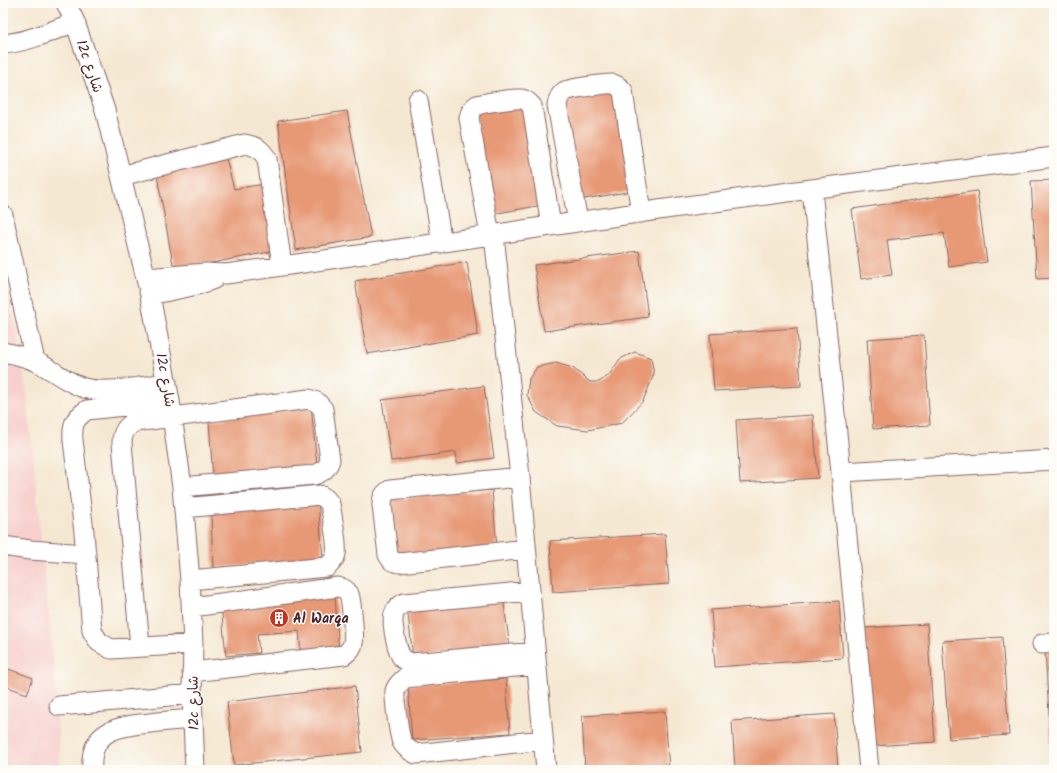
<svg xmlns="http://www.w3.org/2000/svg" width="1057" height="773" font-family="Kalam,'Playpen Sans Arabic',sans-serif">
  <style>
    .built { fill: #f7d0cd }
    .building { fill: #e79875 }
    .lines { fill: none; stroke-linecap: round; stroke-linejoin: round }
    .minor-casing { stroke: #866565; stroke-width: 21 }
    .minor { stroke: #fff; stroke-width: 19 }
    .labels { text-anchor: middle; stroke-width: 3; stroke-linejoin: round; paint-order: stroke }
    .street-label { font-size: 14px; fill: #4a1f2b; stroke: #fdfcf7 }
    .poi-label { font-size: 14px; font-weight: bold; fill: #4a1f2b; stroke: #fdfcf7; text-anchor: start }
  </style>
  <rect width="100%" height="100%" fill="#fdfcf7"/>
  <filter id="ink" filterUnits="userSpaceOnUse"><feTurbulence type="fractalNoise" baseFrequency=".025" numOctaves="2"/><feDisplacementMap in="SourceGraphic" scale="8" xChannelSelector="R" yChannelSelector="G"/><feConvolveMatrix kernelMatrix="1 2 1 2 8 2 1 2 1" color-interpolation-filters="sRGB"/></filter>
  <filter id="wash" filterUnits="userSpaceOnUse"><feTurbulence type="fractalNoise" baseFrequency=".012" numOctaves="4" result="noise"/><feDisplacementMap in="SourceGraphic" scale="16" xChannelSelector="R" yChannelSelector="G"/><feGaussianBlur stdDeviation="0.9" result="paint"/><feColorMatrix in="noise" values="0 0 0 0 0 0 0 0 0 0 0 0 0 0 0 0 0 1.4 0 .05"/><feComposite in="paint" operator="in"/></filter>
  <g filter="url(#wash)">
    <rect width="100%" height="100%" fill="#f5e8d2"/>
    <path class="built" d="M3 262 21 355 27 394 54 671 61 770H3Z"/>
    <g id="blocks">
      <path class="building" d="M616 88 633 191 578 200 561 98Z
        M523 103 543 205 492 214 475 112Z
        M347 111 371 237 296 250 278 121Z
        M226 159 234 189 264 184 275 251 174 270 157 175Z
        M1054 180V278L1037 279 1031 181Z
        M977 191 987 262 949 267 944 233 887 240 892 275 861 279 852 209Z
        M639 251 648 317 544 331 534 265Z
        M467 262 478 335 367 354 355 281Z
        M797 328 801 386 714 391 710 334Z
        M924 335 930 425 873 429 867 339Z
        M635 352 651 358 654 374 643 401 622 423 588 430 557 426 536 412 527 395 529 379 537 367 556 363 573 368 590 382H599L609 375 620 359Z
        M484 386 494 458 457 463 456 452 391 461 382 400Z
        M311 406 317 466 213 480 209 421Z
        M813 415 818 478 740 483 736 420Z
        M492 490 497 547 396 558 391 499Z
        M318 501 323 558 213 568 211 513Z
        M665 534 669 584 553 592 550 541Z
        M335 596 339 653 301 656 299 631 257 634 259 653 226 656 221 605Z
        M503 597 510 648 413 658 407 606Z
        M839 601 843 658 715 667 711 610Z
        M927 624 935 742 873 746 865 628Z
        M1002 637 1009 735 949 739 942 641Z
        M1054 650V745H1051L1045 651Z
        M3 667 33 678 27 694 3 685Z
        M506 679 510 733 412 740 408 685Z
        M355 686 362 752 234 765 227 702Z
        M665 711 669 770H585L582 716Z
        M834 714 838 768 802 770H735L732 721Z"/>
    </g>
  </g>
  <g filter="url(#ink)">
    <use href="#blocks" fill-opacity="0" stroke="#866565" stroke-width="1"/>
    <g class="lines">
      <g class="minor-casing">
        <path id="minor" d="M66 3 75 22 105 110 150 295 170 401 182 487 190 580 193 644 192 694 195 770
          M3 44C28 42 52 31 75 22
          M418 100 442 243
          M121 176 245 144C256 146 261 149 267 159L282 266
          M812 190 841 472 869 770
          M3 215 35 361
          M578 222 557 105C558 99 560 94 565 91 569 89 608 83 612 84 617 84 620 88 623 91L641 213
          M490 235 469 118C470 113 472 108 477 105 483 103 516 98 522 99 527 100 529 103 532 106L551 226
          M494 235 520 477 546 770
          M146 278 206 273 226 274C364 255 500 233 638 213 776 193 915 175 1054 157
          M150 295 197 285 214 279
          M3 352C20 355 35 359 49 369 61 376 71 384 84 388 107 394 143 386 167 383
          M170 401 87 410C74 419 72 424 73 440L84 532 92 631 99 642 111 649 193 644
          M841 472 1054 460
          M520 477 390 490C384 494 382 497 382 505L388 555 392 561 399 563 526 549
          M184 508 320 495 326 499 330 504C332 515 338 545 336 554 335 560 331 563 327 567L190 580
          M3 546 30 550 86 554
          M530 591 404 603C399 606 396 608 394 614 391 622 397 653 403 659 405 660 409 662 412 663L535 652
          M192 607 338 587C343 588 346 589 349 594 351 598 355 637 353 643 352 649 348 652 344 655L192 672
          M1042 644 1054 643
          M140 647 122 443C122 433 126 426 135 422L309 399 317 402 323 409 330 460C327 469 323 472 314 475L182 487
          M536 665 405 678C401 682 396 685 395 691 394 697 399 736 402 742 405 748 410 751 416 754L543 740
          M59 706 192 694
          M92 770C89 730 118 726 150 723 164 721 178 720 193 719"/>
      </g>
      <use href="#minor" class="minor"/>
    </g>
  </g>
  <defs>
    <g id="building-disc" transform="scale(1)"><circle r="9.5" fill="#c8321e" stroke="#fdfcf7"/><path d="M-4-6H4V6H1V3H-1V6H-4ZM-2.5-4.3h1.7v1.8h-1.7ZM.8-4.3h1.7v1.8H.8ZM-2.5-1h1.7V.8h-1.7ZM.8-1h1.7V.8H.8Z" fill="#fff"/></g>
  </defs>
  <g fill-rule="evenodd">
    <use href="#building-disc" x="279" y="618"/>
  </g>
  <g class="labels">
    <g class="street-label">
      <text transform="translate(90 66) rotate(71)" y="5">12c شارع</text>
      <text transform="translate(166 380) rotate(80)" y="5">12c شارع</text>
      <text transform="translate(193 703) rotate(-91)" y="5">12c شارع</text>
    </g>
    <g class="poi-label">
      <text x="293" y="623">Al Warqa</text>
    </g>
  </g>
  <rect width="1057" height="773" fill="none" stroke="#fdfcf7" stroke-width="16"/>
</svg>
